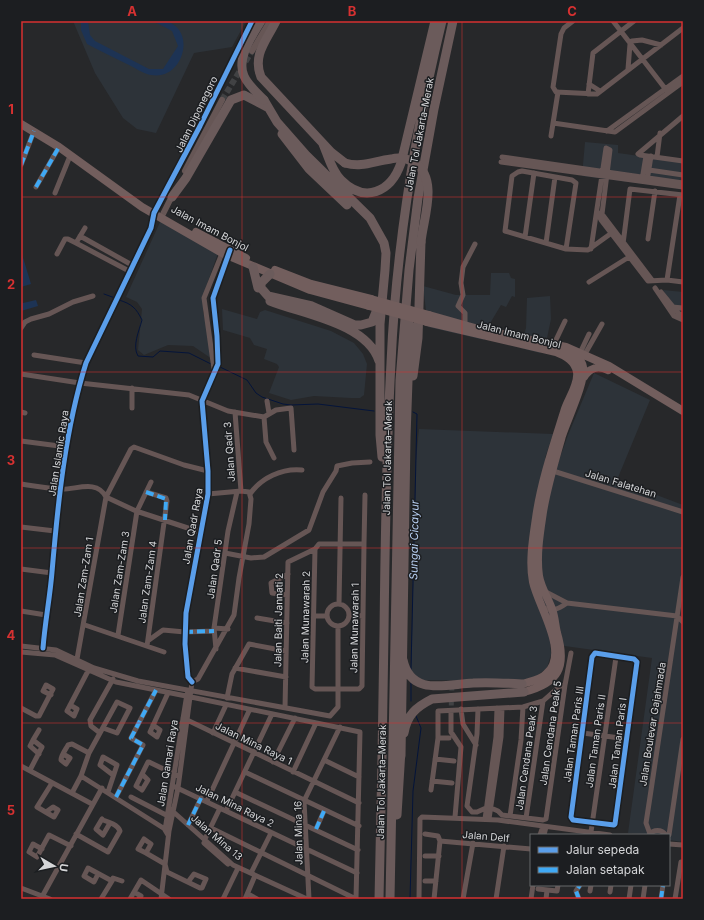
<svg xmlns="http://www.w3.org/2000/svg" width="704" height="920" font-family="Inter,sans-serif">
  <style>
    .built { fill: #2d3339 }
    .green { fill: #1d3354 }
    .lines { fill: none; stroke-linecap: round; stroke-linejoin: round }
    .stream { stroke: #04143a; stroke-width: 1 }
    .minor-tunnel { stroke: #414244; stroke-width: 5; stroke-dasharray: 5 2.5; stroke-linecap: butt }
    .tertiary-tunnel { stroke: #414244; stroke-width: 6; stroke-dasharray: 6 3; stroke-linecap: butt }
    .minor { stroke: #665655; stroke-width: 5 }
    .tertiary { stroke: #665655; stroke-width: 6 }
    .primary { stroke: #725e5d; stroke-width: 8 }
    .motorway { stroke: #6b5b5b; stroke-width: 9 }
    .primary-bridge { stroke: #725e5d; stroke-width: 8 }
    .motorway-bridge { stroke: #6b5b5b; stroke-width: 9 }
    .quiet { stroke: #3fa9f5; stroke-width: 4; stroke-dasharray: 8 4; stroke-linecap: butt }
    .cycleway-casing { stroke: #1c1e21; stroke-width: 8 }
    .cycleway { stroke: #5a9eea; stroke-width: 5 }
    .grid { fill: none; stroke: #d63131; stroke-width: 1; stroke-opacity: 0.55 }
    .labels { text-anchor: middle; stroke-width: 3; stroke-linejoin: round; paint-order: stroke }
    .street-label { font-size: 10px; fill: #d5d6d8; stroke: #1c1e21 }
    .water-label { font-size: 11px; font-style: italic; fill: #b6cef1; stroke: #1c1e21 }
    .neatline { fill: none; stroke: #d63131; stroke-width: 1.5 }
    .grid-label { font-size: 13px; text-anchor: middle; font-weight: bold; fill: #d63131 }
  </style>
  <rect width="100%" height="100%" fill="#27282a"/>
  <path class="built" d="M73 21H246L232 47 194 53 156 133 137 129 123 118 95 73Z
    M585 142 618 145V153L683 162V189L582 176Z
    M161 220 218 253 204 293 203 312 210 336 215 361 193 346 168 345 144 355 138 350 142 309 137 302 126 297Z
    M491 273H509L511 278 515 279V297L512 296 506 307 501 305 489 325 484 340 428 327 423 286 456 295H490Z
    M663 290 683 292V321H680Z
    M550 296 551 319 547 338 540 353 520 348 526 328 527 298Z
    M222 309 257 319 260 312 265 310 331 331 354 343 363 354 367 364 364 395 360 398H351L314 396 291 400 269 393 279 367 277 364 264 359 267 349 254 345 250 338 223 330Z
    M594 373 650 400 617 480 683 505V842L669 840V835L628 833 652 658 550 644 551 654 547 668 530 681 411 680 416 460 419 429 553 434 545 458 558 463 568 435Z"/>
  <path class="green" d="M81 21H88L90 35 95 41 149 69H163L178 46 172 31 153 21C157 21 162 20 165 21 198 29 183 81 151 75 144 74 137 69 131 66 116 59 101 51 87 44L81 30Z
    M21 251 31 284 21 287Z
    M21 298 23 303 36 300 38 306 21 311Z"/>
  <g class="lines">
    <path class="stream" d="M104 294 115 298
      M119 300C132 304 136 308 142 320 139 331 132 346 138 356L153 357 160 351 189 353 211 364
      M220 367 247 380 256 393 262 397 283 404 291 405 318 404 374 411
      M411 669 417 414 413 412
      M411 683V701
      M410 899 413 791 421 728 416 716"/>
    <path class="minor-tunnel" d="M451 713 452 684"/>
    <path class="tertiary-tunnel" d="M222 100 252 51"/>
    <path class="minor" d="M573 21 564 28 561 34 553 87 556 92 597 94 683 28
      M613 21 667 91
      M628 69 630 44 632 41 642 40 661 45
      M589 84 600 91
      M588 94 593 53 634 21
      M683 116 638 154 640 155 683 161
      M553 123 615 132 683 82
      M607 131 683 76
      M551 136 558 92
      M502 157 683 183
      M657 157 660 133
      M501 162 683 187
      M21 165 34 131
      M649 170 683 175
      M522 171 572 180 576 183 566 249 505 231 512 176 518 172Z
      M642 180 646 156
      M647 181 651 156
      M36 187 59 147
      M55 193 70 156
      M597 211 601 220 648 281 667 280 683 282
      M85 228 76 243 129 271
      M80 236 132 265
      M525 237 534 173
      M648 239 655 191
      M546 243 555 177
      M623 244 630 189 683 195
      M566 249 588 250 613 232
      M591 249 606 148 610 150 602 214 652 280
      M57 254 65 239H68L76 243
      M667 280 680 195
      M589 282 629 257
      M655 288 674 316 683 320
      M661 292 679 314 683 315
      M672 307 683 308
      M465 325V313L458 306 463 295 461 283 463 267 475 244
      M21 328 25 322 31 319 49 314 73 302 93 296
      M554 344 565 321
      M580 353 589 334
      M585 354 602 324
      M34 355 86 363
      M214 369 204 298 223 251
      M21 374 80 383 189 395 228 411 264 417 266 442 274 458
      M267 401 269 413
      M132 408V388
      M21 412 25 413
      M235 412 241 491
      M264 417 276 410 291 408 294 450
      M21 441 67 447
      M553 471 683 512
      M21 484C34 486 46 488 59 489 74 491 96 478 106 497L131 449 134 447 184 465 208 471
      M146 492 166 498 167 501 147 646
      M250 494C261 478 282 468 302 470
      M21 527 55 531
      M319 544H364L362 686 359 689H315L312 687 315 549Z
      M364 544 365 495
      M225 553 251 558 264 557 309 530 323 492 336 471 337 466 352 463 370 462
      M21 569 52 573
      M544 591 567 603 677 616
      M287 595 272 593 271 583 288 574
      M327 615a11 11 0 1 1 22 0a11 11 0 1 1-22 0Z
      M339 604 341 498
      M542 608C554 611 557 610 567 603
      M21 611 46 615
      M349 615 363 616
      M314 616H327
      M677 616 683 622
      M257 618 287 623
      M85 625 164 652
      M214 628 228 629
      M118 635 137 511 151 482
      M149 640 163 630 185 632 214 631
      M21 646 56 650 94 668 138 681 330 716 338 707V627
      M43 648C45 622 50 597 52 572 58 502 65 430 86 363L151 228 154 213
      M216 649 214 628 228 531 237 492
      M21 652 55 655 116 682 186 696
      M595 653 634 659 637 662 615 824 614 825 573 820 571 817 592 657Z
      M77 659 106 497 136 511 200 532
      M235 668 286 677
      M192 682 188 677 185 644 186 613 208 494V471L202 401 218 364 217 336 213 298 228 254
      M192 682 198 679 234 615 239 578 249 524 251 499 249 492 241 491 208 494
      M191 697 360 732 356 899
      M227 698 232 674 249 644 286 651
      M70 705 77 709 74 716 67 711 88 671
      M21 708 36 716H39L53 689 46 685 43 691 51 695
      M285 708 288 562 315 549
      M461 709 463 724 476 745
      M478 709 477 734 467 806 472 812H477L486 808
      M451 713V732L461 747 455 817
      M183 718 359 803
      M153 725 160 730 157 737 150 732 168 693
      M100 733 91 726 90 720 113 679
      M213 733 226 705
      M583 733 627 739
      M438 738H449
      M33 740 39 730
      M63 754 70 758 66 764 61 760C61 755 66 749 68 745L72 744 89 753
      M435 759 454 761
      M324 760 359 777
      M273 762 295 718
      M21 766 92 804
      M30 770 42 747 33 740 30 746 39 754
      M245 772 359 826
      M293 772 316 723
      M142 774 148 780 142 790 136 786 148 762H149L178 776
      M81 776 168 831
      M432 781 452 783
      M173 786 357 873
      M431 790 438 738V711L523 707 543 701 560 686 565 685
      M108 792 117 765 103 757 100 765 113 775
      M235 792 358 850
      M72 793 81 776 89 753 117 702 130 708 117 733 103 728
      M116 797 143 745 131 738 156 690
      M131 797 168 816
      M207 801 249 711
      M169 808 233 865 307 899
      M491 808 498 811 502 815 543 820 546 819 565 685 571 653
      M226 811 272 714
      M46 812 53 807 58 810 54 817 37 807 52 783
      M510 816 521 740 523 707
      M526 818 543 701
      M485 819 496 737 497 708
      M489 819 501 737 502 708
      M188 825 201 798
      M211 828 356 899
      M316 829 324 811
      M591 832 616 657
      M76 834 108 852 120 831C118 825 109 822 103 820L102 819 96 829 103 835 110 823
      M425 834 438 836 440 841 434 899
      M650 834 646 823 650 797 683 577
      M168 835 165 830 187 694
      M540 835 543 826
      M544 835 546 827
      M649 835C654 829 661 829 666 835
      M669 835 683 739
      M205 839 220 808
      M440 841 531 849
      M204 843 228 864
      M669 844 683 845
      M42 849 33 844 29 852 37 857 49 835 71 846
      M146 853 138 849 144 839 151 844 146 853 165 864 167 872 200 888H202L206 879 194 874 188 882
      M425 856H439
      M251 873 271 833
      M98 874 94 882 84 876 88 868 112 881 101 899
      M112 881 113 878 122 881
      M425 881H436
      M21 888 50 899
      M538 889 557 891 558 885
      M590 891 591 885
      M134 892 141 896 139 899
      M610 892 611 885
      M248 894 257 899
      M43 895 102 788
      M130 899 141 880 169 899
      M161 899 169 831 178 788 192 682
      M223 899 237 870
      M245 899 254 878
      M309 899 304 801 340 727
      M419 899 420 819 422 817 498 820 610 835
      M463 899 473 843
      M496 899 504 846
      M531 899 533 885
      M546 899 547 890
      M579 899 576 891 580 885
      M629 899 631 885
      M643 899 645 885
      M661 899 663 885
      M675 899 681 862"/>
    <path class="tertiary" d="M252 51 270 21
      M185 171 222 100
      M154 213 200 126 252 21
      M163 214 173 194"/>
    <path class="primary" d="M21 124 59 147 142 207 222 253 310 290 369 306
      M196 232 246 258
      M275 270 311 284 371 299
      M429 315 482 330 566 347 609 366 683 411
      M427 322 556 352C566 356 575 361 577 372 579 385 567 400 564 412 553 447 541 482 536 518 533 538 529 562 533 582 538 606 570 653 547 673 541 680 531 681 522 684
      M503 334 518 340
      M584 377C590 368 597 365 608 370
      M524 692C559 683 567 667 557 633 555 625 555 617 552 609 548 598 541 588 539 576 536 555 540 532 543 512 547 487 555 460 562 436 567 420 586 381 583 367 581 357 573 353 564 351"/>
    <path class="motorway" d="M276 21C267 40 252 55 261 77L331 152 345 163
      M264 100 277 122 306 155 370 218 384 243 386 253 385 270 380 324V435L382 457
      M282 134 309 169 347 205
      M323 144C328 156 332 171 341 180 365 204 391 192 401 163L435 21
      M172 197 186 178 231 100 244 95 267 107
      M253 267 258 288
      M270 274 261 283V288L268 296 312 306 355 325H361L372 322 378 307
      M270 301C302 314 367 323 379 361
      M413 376 418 338 421 242
      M403 660C411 697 447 684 473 683 489 682 506 683 522 684
      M404 733C407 715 416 707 432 699L524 692
      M401 756 406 437 410 325
      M397 815 401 750
      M379 899C381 810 383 722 384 633 385 543 386 453 391 363 396 248 415 132 442 21
      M390 899 400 380 409 270 418 198 434 109 453 21"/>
    <path class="primary-bridge" d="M371 299 429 315
      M369 306 427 322"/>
    <path class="motorway-bridge" d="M261 21C252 36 236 58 244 76 248 85 257 93 264 100
      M345 163C362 168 374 161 391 159 399 157 407 158 415 163 439 180 423 219 421 242"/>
    <path class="quiet" d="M21 165 34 131
      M36 187 59 147
      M146 492 166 499 165 520
      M185 632 214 631
      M116 797 143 745 131 738 156 690
      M188 825 201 798
      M316 829 324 811
      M579 899 576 891 580 885
      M661 899 663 885"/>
    <g class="cycleway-casing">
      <path id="cycleway" d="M43 648C45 622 50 597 52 572 58 502 65 430 86 363L151 228 154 213 200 126 252 21
        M595 653 634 659 637 662 615 824 614 825 573 820 571 817 592 657Z
        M192 682 188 677 185 644 186 613 208 494V471L202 401 218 364 217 336 213 298 230 250"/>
    </g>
    <use href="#cycleway" class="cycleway"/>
  </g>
  <path class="grid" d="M242 21V899M462 21V899M21 197H683M21 372H683M21 548H683M21 723H683"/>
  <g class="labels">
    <g class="street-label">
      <text transform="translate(196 114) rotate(-64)" y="4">Jalan Diponegoro</text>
      <text transform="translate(419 134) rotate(-79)" y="4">Jalan Tol Jakarta–Merak</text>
      <text transform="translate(210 228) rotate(28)" y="4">Jalan Imam Bonjol</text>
      <text transform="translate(519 334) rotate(14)" y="4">Jalan Imam Bonjol</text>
      <text transform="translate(229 452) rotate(-94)" y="4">Jalan Qadr 3</text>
      <text transform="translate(58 453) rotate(-81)" y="4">Jalan Islamic Raya</text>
      <text transform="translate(387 458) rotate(-89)" y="4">Jalan Tol Jakarta–Merak</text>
      <text transform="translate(621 483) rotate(17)" y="4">Jalan Falatehan</text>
      <text transform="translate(192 526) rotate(-80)" y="4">Jalan Qadr Raya</text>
      <text transform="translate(214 569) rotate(-82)" y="4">Jalan Qadr 5</text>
      <text transform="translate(119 572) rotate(-81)" y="4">Jalan Zam-Zam 3</text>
      <text transform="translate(83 577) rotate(-81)" y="4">Jalan Zam-Zam 1</text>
      <text transform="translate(147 582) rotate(-82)" y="4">Jalan Zam-Zam 4</text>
      <text transform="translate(305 617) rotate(-89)" y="4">Jalan Munawarah 2</text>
      <text transform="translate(278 620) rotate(-89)" y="4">Jalan Baiti Jannati 2</text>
      <text transform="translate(354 628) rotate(-89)" y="4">Jalan Munawarah 1</text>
      <text transform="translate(652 724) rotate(-81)" y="4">Jalan Boulevar Gajahmada</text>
      <text transform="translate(550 733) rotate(-82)" y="4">Jalan Cendana Peak 5</text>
      <text transform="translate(573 734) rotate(-82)" y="4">Jalan Taman Paris III</text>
      <text transform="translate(595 741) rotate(-82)" y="4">Jalan Taman Paris II</text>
      <text transform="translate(254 743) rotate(26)" y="4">Jalan Mina Raya 1</text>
      <text transform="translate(617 743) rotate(-83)" y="4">Jalan Taman Paris I</text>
      <text transform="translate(526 758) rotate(-82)" y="4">Jalan Cendana Peak 3</text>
      <text transform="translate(167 763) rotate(-81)" y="4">Jalan Qamari Raya</text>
      <text transform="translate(381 782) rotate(-89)" y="4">Jalan Tol Jakarta–Merak</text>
      <text transform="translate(235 805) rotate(26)" y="4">Jalan Mina Raya 2</text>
      <text transform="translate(298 833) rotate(-91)" y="4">Jalan Mina 16</text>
      <text transform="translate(486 836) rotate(5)" y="4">Jalan Delf</text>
      <text transform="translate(217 837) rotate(41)" y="4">Jalan Mina 13</text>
    </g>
    <g class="water-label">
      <text transform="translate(414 540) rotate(-89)" y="4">Sungai Cicayur</text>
    </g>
  </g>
  <rect width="704" height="920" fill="none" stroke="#1c1e21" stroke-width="44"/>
  <rect x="530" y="834" width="140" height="52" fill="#1c1e21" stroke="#66686a"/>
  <rect x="538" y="847" width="20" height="6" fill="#5a9eea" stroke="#66686a"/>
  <text x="566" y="854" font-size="12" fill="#d5d6d8">Jalur sepeda</text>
  <rect x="538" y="867" width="20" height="6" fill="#3fa9f5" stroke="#66686a"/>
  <text x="566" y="874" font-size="12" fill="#d5d6d8">Jalan setapak</text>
  <g transform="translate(54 866) rotate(99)" stroke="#1c1e21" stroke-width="3" paint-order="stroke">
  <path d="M0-3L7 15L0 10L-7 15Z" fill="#d5d6d8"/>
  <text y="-6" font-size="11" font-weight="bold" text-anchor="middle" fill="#d5d6d8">U</text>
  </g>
  <rect x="22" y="22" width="660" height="876" class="neatline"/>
  <g class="grid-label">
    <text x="132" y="16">A</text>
    <text x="352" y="16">B</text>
    <text x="572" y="16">C</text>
    <text x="11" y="114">1</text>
    <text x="11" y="289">2</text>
    <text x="11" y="465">3</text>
    <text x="11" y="640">4</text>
    <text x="11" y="815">5</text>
  </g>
</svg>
